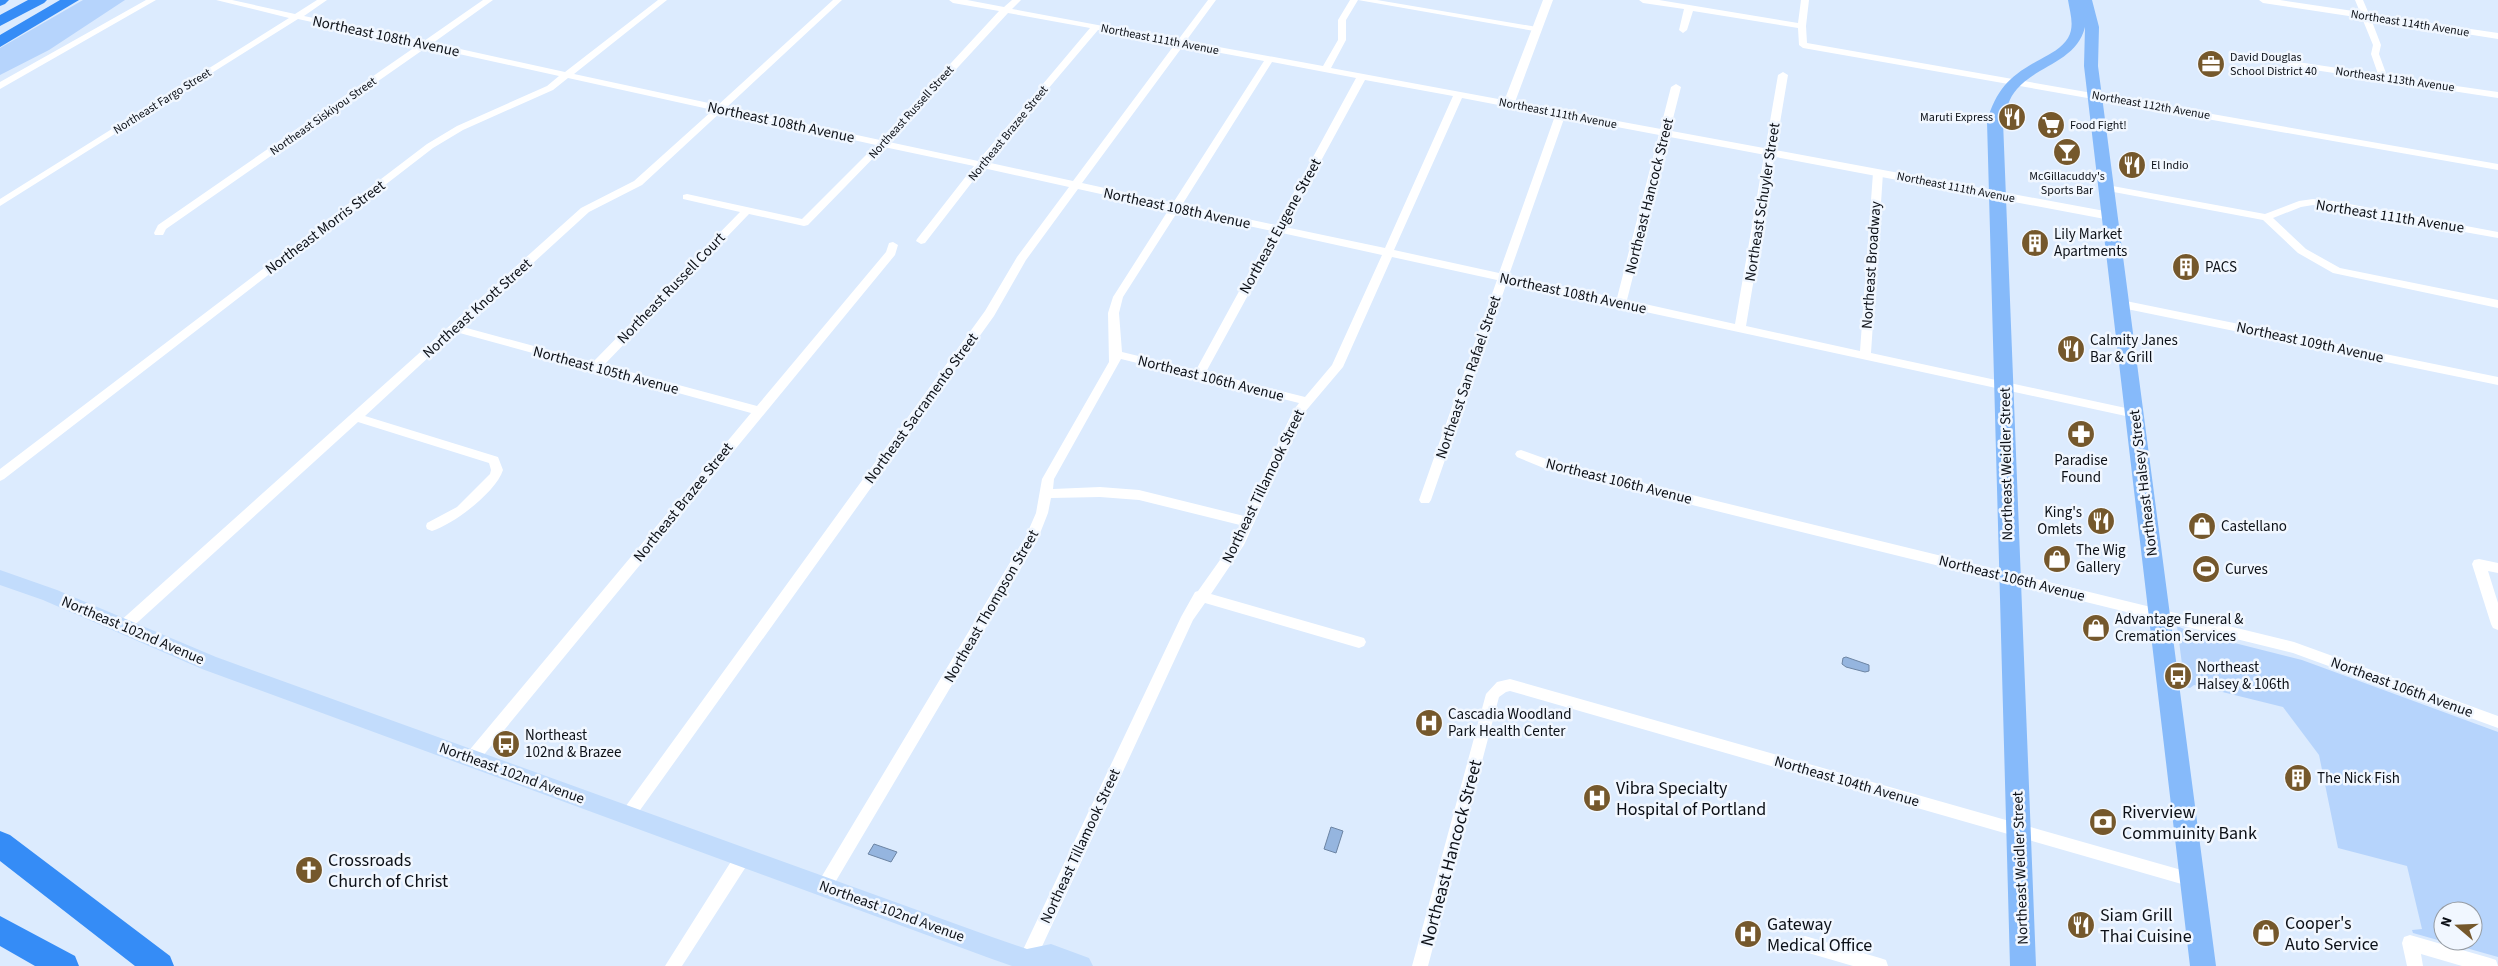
<svg xmlns="http://www.w3.org/2000/svg" width="2498" height="966" font-family="'Source Sans 3',sans-serif">
  <style>
    .green { fill: #b6d4fc; fill-rule: evenodd }
    .water { fill: #95b5df; stroke: #6c84a3 }
    .lines { fill: none; stroke-linecap: round; stroke-linejoin: round }
    .minor { fill: #fff; fill-rule: evenodd }
    .tertiary { fill: #fff; fill-rule: evenodd }
    .secondary { fill: #c2dcfc; fill-rule: evenodd }
    .primary { fill: #86bafa; fill-rule: evenodd }
    .motorway { fill: #358cf6; fill-rule: evenodd }
    .labels { text-anchor: middle; stroke-width: 5; stroke-linejoin: round; paint-order: stroke }
    .far-street-label { font-size: 12px; fill: #0c1017; stroke: #f1f7ff }
    .far-poi-label { font-size: 12px; fill: #0c1017; stroke: #f1f7ff; text-anchor: start }
    .street-label { font-size: 15px; fill: #0c1017; stroke: #f1f7ff }
    .poi-label { font-size: 15px; fill: #0c1017; stroke: #f1f7ff; text-anchor: start }
    .near-poi-label { font-size: 18px; fill: #0c1017; stroke: #f1f7ff; text-anchor: start }
    .near-street-label { font-size: 18px; fill: #0c1017; stroke: #f1f7ff }
  </style>
  <rect width="100%" height="100%" fill="#dcebfe"/>
  <path class="green" d="M83 0H125L49 50 0 75V48Z
    M2177 626 2191 632 2302 660 2498 732V957L2413 933 2412 930 2422 929 2407 866 2338 848 2319 755 2283 707 2194 685 2190 688 2185 687ZM2443 911H2473V941H2443Z"/>
  <path class="water" d="M1846 657 1869 665V671L1865 672 1846 667 1842 664 1843 658Z
    M1331 827 1343 831 1336 853 1324 849Z
    M874 844 897 852 891 862 868 854Z"/>
  <g class="lines">
    <path class="minor" d="M146 0H156L0 89V82Z
      M216 0H232L295 14 317 0H327L304 16 424 41 483 0H493L433 43 565 72 658 0H667L574 74 718 105 833 0H842L727 107 880 140 999 11 953 3 949 0H967L1004 7 1012 0H1021L1012 9 1178 40 1208 0H1216L1186 41 1323 66 1338 40V20L1350 0H1377L1537 27 1540 28V32L1358 0 1346 20V40L1331 68 1509 101 1514 104 1509 107 1462 98 1394 250 1499 273 1556 113 1561 110 1566 113 1509 275 1617 298 1671 87 1676 84 1681 87 1627 300 1735 324 1778 75 1783 72 1788 75 1746 326 1860 351 1873 173 1878 170 1883 173 1871 353 2135 410 2141 414 2135 418 1507 282 1431 500 1429 503H1421L1419 500 1497 280 1392 257 1343 367 1304 413 1244 545 1211 594 1364 638 1366 642 1364 646 1359 648 1205 603 1193 620 1033 966H1022L1019 960 1021 954 1181 617 1195 592 1198 591 1232 543 1240 525 1139 500 1100 497 1051 498 1048 513 1037 541 830 891 824 893 818 891 816 886 1026 536 1036 513 1042 479 1109 362 1108 313 1113 297 1169 209 1078 189 1026 260 994 316 633 820 628 822 623 820 620 815 623 810 985 311 1017 257 1069 187 983 168 925 243 921 244 916 241 917 239 974 166 884 147 808 225 804 226 749 214 604 365 757 406 886 252 889 243 893 242 898 245 895 255 477 763 472 765 467 763 465 758 467 753 751 413 456 332 365 416 498 457 503 470C496 492 454 524 432 531L427 529 426 526 427 523 457 507 490 474 491 470 489 463 358 422 128 631 123 633 118 631 116 627 118 623 581 208 634 181 713 110 568 78 553 90 463 130 433 148 4 479 0 481V469L427 144 457 126 547 86 559 76 427 47 166 229 163 235H155L154 233 158 225 418 45 298 19 0 206V199L289 18ZM1008 13 1090 28 978 161 889 142ZM1098 30 1175 44 1073 181 986 162ZM1183 46 1264 61 1173 203 1082 183ZM1272 62 1356 78 1276 225 1182 205ZM1365 80 1453 96 1385 248 1285 227ZM722 111 876 145 802 219 687 194 683 195V199L740 212 593 362 463 327 589 212 642 185ZM1178 211 1272 231 1196 370 1122 352 1119 313 1123 297ZM1282 233 1382 255 1332 365 1305 397 1206 372ZM1121 359 1299 403 1293 411 1244 516 1139 490 1100 487 1053 489 1054 479Z
      M1639 0H1659L1798 23 1801 0H1809L1806 26 1807 43 2498 164V170L1803 48 1799 45 1798 28 1693 11 1687 30 1683 33 1679 30 1684 9 1643 3Z
      M2259 0H2280L2360 12 2355 0H2363L2369 14 2498 33V39L2371 19 2381 45 2379 54 2387 76 2498 92V98L2288 66 2286 64 2291 61 2378 74 2371 54 2373 45 2362 18 2263 3Z
      M2107 185 2265 214 2299 201 2313 199 2333 201 2498 232V238L2313 205 2301 207 2273 218 2306 249 2340 268 2498 300V308L2333 273 2298 253 2263 220 2103 190V186Z
      M2121 300 2498 377V385L2117 307 2115 304 2117 301Z
      M1521 450 1549 460 2294 642 2498 716V728L2293 653 1546 469 1517 457 1515 454 1517 451Z
      M2479 559 2498 563V573L2488 571 2498 603V630L2493 628 2491 624 2472 564 2474 560Z
      M1510 679 2192 873 2198 875 2200 880 2198 885 2192 887 1510 691 1506 692 1499 697 1428 966H1412L1486 694 1497 682Z
      M743 850 749 852 751 857 749 862 682 966H665L737 852Z
      M2410 935 2490 958 2496 960 2498 966H2462L2421 954 2423 966H2407L2402 943 2404 937Z
      M1805 936 1880 958 1886 960 1888 966H1853L1805 952 1799 950 1797 944 1799 938Z"/>
    <path class="tertiary" d="M1543 0H1553L1515 102 2110 212 2116 216 2110 220 1505 106 1503 104Z"/>
    <path class="secondary" d="M0 570 57 590 216 657 992 937 1027 949 1051 944 1089 958 1093 966H1012L992 959 202 669 43 600 0 585Z"/>
    <path class="primary" d="M2068 0H2092L2099 27 2098 66 2216 966H2190L2084 66 2085 27C2077 61 2038 65 2017 89 2009 98 2006 109 2003 121L2036 966H2010L1987 121C1997 88 2011 75 2041 59 2050 54 2062 48 2068 38 2075 26 2070 13 2068 0Z"/>
    <path class="motorway" d="M0 0H9L5 4 0 6Z
      M28 0H47L44 3 0 26V15Z
      M60 0H79L0 47V35Z
      M0 831 10 835 170 956 174 966H135L0 861Z
      M0 916 75 956 79 966H35L0 946Z"/>
  </g>
  <defs>
    <g id="office-disc" transform="scale(1.4375)"><circle r="9.5" fill="#75582c" stroke="#f1f7ff"/><path d="M-6-3h4V-5.5h4V-3h4V5H-6ZM-1-4.5V-3h2v-1.5ZM-6 0V1H6V0Z" fill="#fff"/></g>
    <g id="restaurant-disc" transform="scale(1.4375)"><circle r="9.5" fill="#75582c" stroke="#f1f7ff"/><path d="M-5-6h1v4h1v-4h1v4h1v-4h1v5L-1.5 .5V6h-2V.5L-5-1ZM5-6V6H3V1.5H1.5Q1.5-4 5-6Z" fill="#fff"/></g>
    <g id="supermarket-disc" transform="scale(1.4375)"><circle r="9.5" fill="#75582c" stroke="#f1f7ff"/><path d="M-6-5.5h2.5l.6 2H6L4.5 2H-2.5L-4.4-4H-6ZM-1.5 3.2a1.3 1.3 0 1 0 .1 0ZM3 3.2a1.3 1.3 0 1 0 .1 0Z" fill="#fff"/></g>
    <g id="bar-disc" transform="scale(1.4375)"><circle r="9.5" fill="#75582c" stroke="#f1f7ff"/><path d="M-6-5H6L.8 .8V4.5H3.5V6h-7V4.5H-.8V.8Z" fill="#fff"/></g>
    <g id="building-disc" transform="scale(1.4375)"><circle r="9.5" fill="#75582c" stroke="#f1f7ff"/><path d="M-4-6H4V6H1V3H-1V6H-4ZM-2.5-4.3h1.7v1.8h-1.7ZM.8-4.3h1.7v1.8H.8ZM-2.5-1h1.7V.8h-1.7ZM.8-1h1.7V.8H.8Z" fill="#fff"/></g>
    <g id="pharmacy-disc" transform="scale(1.4375)"><circle r="9.5" fill="#75582c" stroke="#f1f7ff"/><path d="M-2-6h4v4h4v4h-4v4h-4v-4h-4v-4h4Z" fill="#fff"/></g>
    <g id="shop-disc" transform="scale(1.4375)"><circle r="9.5" fill="#75582c" stroke="#f1f7ff"/><path d="M-5-2.5h2.3a2.7 3.5 0 0 1 5.4 0H5L5.5 6h-11ZM-1.5-2.5h3a1.5 2.3 0 0 0-3 0Z" fill="#fff"/></g>
    <g id="stadium-disc" transform="scale(1.4375)"><circle r="9.5" fill="#75582c" stroke="#f1f7ff"/><path d="M0-5a6.5 5 0 1 0 0 10a6.5 5 0 1 0 0-10ZM-3.5-1.8h7v3.6h-7Z" fill="#fff"/></g>
    <g id="bus-disc" transform="scale(1.4375)"><circle r="9.5" fill="#75582c" stroke="#f1f7ff"/><path d="M-5-6H5V4H4V6H2V4H-2V6H-4V4H-5ZM-3.5-4V0h7V-4ZM-3.5 1.2v1.5H-2V1.2ZM2 1.2v1.5H3.5V1.2Z" fill="#fff"/></g>
    <g id="hospital-disc" transform="scale(1.4375)"><circle r="9.5" fill="#75582c" stroke="#f1f7ff"/><path d="M-5-5h3v3.5h4V-5h3V5h-3V1.5h-4V5h-3Z" fill="#fff"/></g>
    <g id="bank-disc" transform="scale(1.4375)"><circle r="9.5" fill="#75582c" stroke="#f1f7ff"/><path d="M-6-4H6V4H-6ZM0-2.3a2.3 2.3 0 1 0 0 4.6a2.3 2.3 0 1 0 0-4.6Z" fill="#fff"/></g>
    <g id="church-disc" transform="scale(1.4375)"><circle r="9.5" fill="#75582c" stroke="#f1f7ff"/><path d="M-1.2-6h2.4v3.5h3.3v2.4h-3.3V6h-2.4V-.1h-3.3v-2.4h3.3Z" fill="#fff"/></g>
  </defs>
  <g fill-rule="evenodd">
    <use href="#office-disc" x="2211" y="64"/>
    <use href="#restaurant-disc" x="2012" y="117"/>
    <use href="#supermarket-disc" x="2051" y="125"/>
    <use href="#bar-disc" x="2067" y="152"/>
    <use href="#restaurant-disc" x="2132" y="165"/>
    <use href="#building-disc" x="2035" y="243"/>
    <use href="#building-disc" x="2186" y="267"/>
    <use href="#restaurant-disc" x="2071" y="349"/>
    <use href="#pharmacy-disc" x="2081" y="434"/>
    <use href="#restaurant-disc" x="2101" y="521"/>
    <use href="#shop-disc" x="2202" y="526"/>
    <use href="#shop-disc" x="2057" y="559"/>
    <use href="#stadium-disc" x="2206" y="569"/>
    <use href="#shop-disc" x="2096" y="628"/>
    <use href="#bus-disc" x="2178" y="676"/>
    <use href="#hospital-disc" x="1429" y="723"/>
    <use href="#bus-disc" x="506" y="744"/>
    <use href="#building-disc" x="2298" y="778"/>
    <use href="#hospital-disc" x="1597" y="798"/>
    <use href="#bank-disc" x="2103" y="822"/>
    <use href="#church-disc" x="309" y="870"/>
    <use href="#restaurant-disc" x="2081" y="925"/>
    <use href="#shop-disc" x="2266" y="933"/>
    <use href="#hospital-disc" x="1748" y="934"/>
  </g>
  <g class="labels">
    <g class="far-street-label">
      <text transform="translate(2410 23) rotate(9)" y="4">Northeast 114th Avenue</text>
      <text transform="translate(1160 39) rotate(11)" y="4">Northeast 111th Avenue</text>
      <text transform="translate(2395 79) rotate(8)" y="4">Northeast 113th Avenue</text>
      <text transform="translate(162 101) rotate(-32)" y="4">Northeast Fargo Street</text>
      <text transform="translate(2151 105) rotate(10)" y="4">Northeast 112th Avenue</text>
      <text transform="translate(911 112) rotate(-48)" y="4">Northeast Russell Street</text>
      <text transform="translate(1558 113) rotate(11)" y="4">Northeast 111th Avenue</text>
      <text transform="translate(323 116) rotate(-35)" y="4">Northeast Siskiyou Street</text>
      <text transform="translate(1008 133) rotate(-51)" y="4">Northeast Brazee Street</text>
      <text transform="translate(1956 187) rotate(11)" y="4">Northeast 111th Avenue</text>
    </g>
    <g class="far-poi-label">
      <text x="2230" y="61">David Douglas<tspan x="2230" dy="14">School District 40</tspan></text>
      <text x="1993" y="121" text-anchor="end">Maruti Express</text>
      <text x="2070" y="129">Food Fight!</text>
      <text x="2151" y="169">El Indio</text>
      <text x="2067" y="180" text-anchor="middle">McGillacuddy's<tspan x="2067" dy="14">Sports Bar</tspan></text>
    </g>
    <g class="street-label">
      <text transform="translate(386 36) rotate(12)" y="5">Northeast 108th Avenue</text>
      <text transform="translate(781 122) rotate(12)" y="5">Northeast 108th Avenue</text>
      <text transform="translate(1649 196) rotate(-76)" y="5">Northeast Hancock Street</text>
      <text transform="translate(1762 202) rotate(-81)" y="5">Northeast Schuyler Street</text>
      <text transform="translate(1177 208) rotate(12)" y="5">Northeast 108th Avenue</text>
      <text transform="translate(2390 216) rotate(9)" y="5">Northeast 111th Avenue</text>
      <text transform="translate(1280 226) rotate(-61)" y="5">Northeast Eugene Street</text>
      <text transform="translate(325 227) rotate(-37)" y="5">Northeast Morris Street</text>
      <text transform="translate(1871 265) rotate(-86)" y="5">Northeast Broadway</text>
      <text transform="translate(671 288) rotate(-46)" y="5">Northeast Russell Court</text>
      <text transform="translate(1573 293) rotate(12)" y="5">Northeast 108th Avenue</text>
      <text transform="translate(477 308) rotate(-42)" y="5">Northeast Knott Street</text>
      <text transform="translate(2310 342) rotate(12)" y="5">Northeast 109th Avenue</text>
      <text transform="translate(606 370) rotate(15)" y="5">Northeast 105th Avenue</text>
      <text transform="translate(1468 377) rotate(-71)" y="5">Northeast San Rafael Street</text>
      <text transform="translate(1211 378) rotate(14)" y="5">Northeast 106th Avenue</text>
      <text transform="translate(921 408) rotate(-54)" y="5">Northeast Sacramento Street</text>
      <text transform="translate(2006 464) rotate(-91)" y="5">Northeast Weidler Street</text>
      <text transform="translate(1619 481) rotate(14)" y="5">Northeast 106th Avenue</text>
      <text transform="translate(2143 483) rotate(-97)" y="5">Northeast Halsey Street</text>
      <text transform="translate(1263 486) rotate(-64)" y="5">Northeast Tillamook Street</text>
      <text transform="translate(683 502) rotate(-51)" y="5">Northeast Brazee Street</text>
      <text transform="translate(2012 578) rotate(14)" y="5">Northeast 106th Avenue</text>
      <text transform="translate(991 606) rotate(-60)" y="5">Northeast Thompson Street</text>
      <text transform="translate(133 630) rotate(23)" y="5">Northeast 102nd Avenue</text>
      <text transform="translate(2402 687) rotate(20)" y="5">Northeast 106th Avenue</text>
      <text transform="translate(512 773) rotate(20)" y="5">Northeast 102nd Avenue</text>
      <text transform="translate(1847 781) rotate(16)" y="5">Northeast 104th Avenue</text>
      <text transform="translate(1080 846) rotate(-65)" y="5">Northeast Tillamook Street</text>
      <text transform="translate(2020 868) rotate(-92)" y="5">Northeast Weidler Street</text>
      <text transform="translate(892 911) rotate(20)" y="5">Northeast 102nd Avenue</text>
    </g>
    <g class="poi-label">
      <text x="2054" y="239">Lily Market<tspan x="2054" dy="17">Apartments</tspan></text>
      <text x="2205" y="272">PACS</text>
      <text x="2090" y="345">Calmity Janes<tspan x="2090" dy="17">Bar &amp; Grill</tspan></text>
      <text x="2081" y="465" text-anchor="middle">Paradise<tspan x="2081" dy="17">Found</tspan></text>
      <text x="2082" y="517" text-anchor="end">King's<tspan x="2082" dy="17">Omlets</tspan></text>
      <text x="2221" y="531">Castellano</text>
      <text x="2076" y="555">The Wig<tspan x="2076" dy="17">Gallery</tspan></text>
      <text x="2225" y="574">Curves</text>
      <text x="2115" y="624">Advantage Funeral &amp;<tspan x="2115" dy="17">Cremation Services</tspan></text>
      <text x="2197" y="672">Northeast<tspan x="2197" dy="17">Halsey &amp; 106th</tspan></text>
      <text x="1448" y="719">Cascadia Woodland<tspan x="1448" dy="17">Park Health Center</tspan></text>
      <text x="525" y="740">Northeast<tspan x="525" dy="17">102nd &amp; Brazee</tspan></text>
      <text x="2317" y="783">The Nick Fish</text>
    </g>
    <g class="near-poi-label">
      <text x="1616" y="794">Vibra Specialty<tspan x="1616" dy="21">Hospital of Portland</tspan></text>
      <text x="2122" y="818">Riverview<tspan x="2122" dy="21">Commuinity Bank</tspan></text>
      <text x="328" y="866">Crossroads<tspan x="328" dy="21">Church of Christ</tspan></text>
      <text x="2100" y="921">Siam Grill<tspan x="2100" dy="21">Thai Cuisine</tspan></text>
      <text x="2285" y="929">Cooper's<tspan x="2285" dy="21">Auto Service</tspan></text>
      <text x="1767" y="930">Gateway<tspan x="1767" dy="21">Medical Office</tspan></text>
    </g>
    <g class="near-street-label">
      <text transform="translate(1451 853) rotate(-75)" y="6">Northeast Hancock Street</text>
    </g>
  </g>
  <g transform="translate(2458 926) rotate(289)"><circle r="24" fill="#f1f7ff" stroke="#959ba2"/>
  <path d="M0-4L9 19L0 12L-9 19Z" fill="#75582c"/>
  <text y="-8" font-size="14" font-weight="bold" text-anchor="middle" fill="#0c1017">N</text>
  </g>
</svg>
